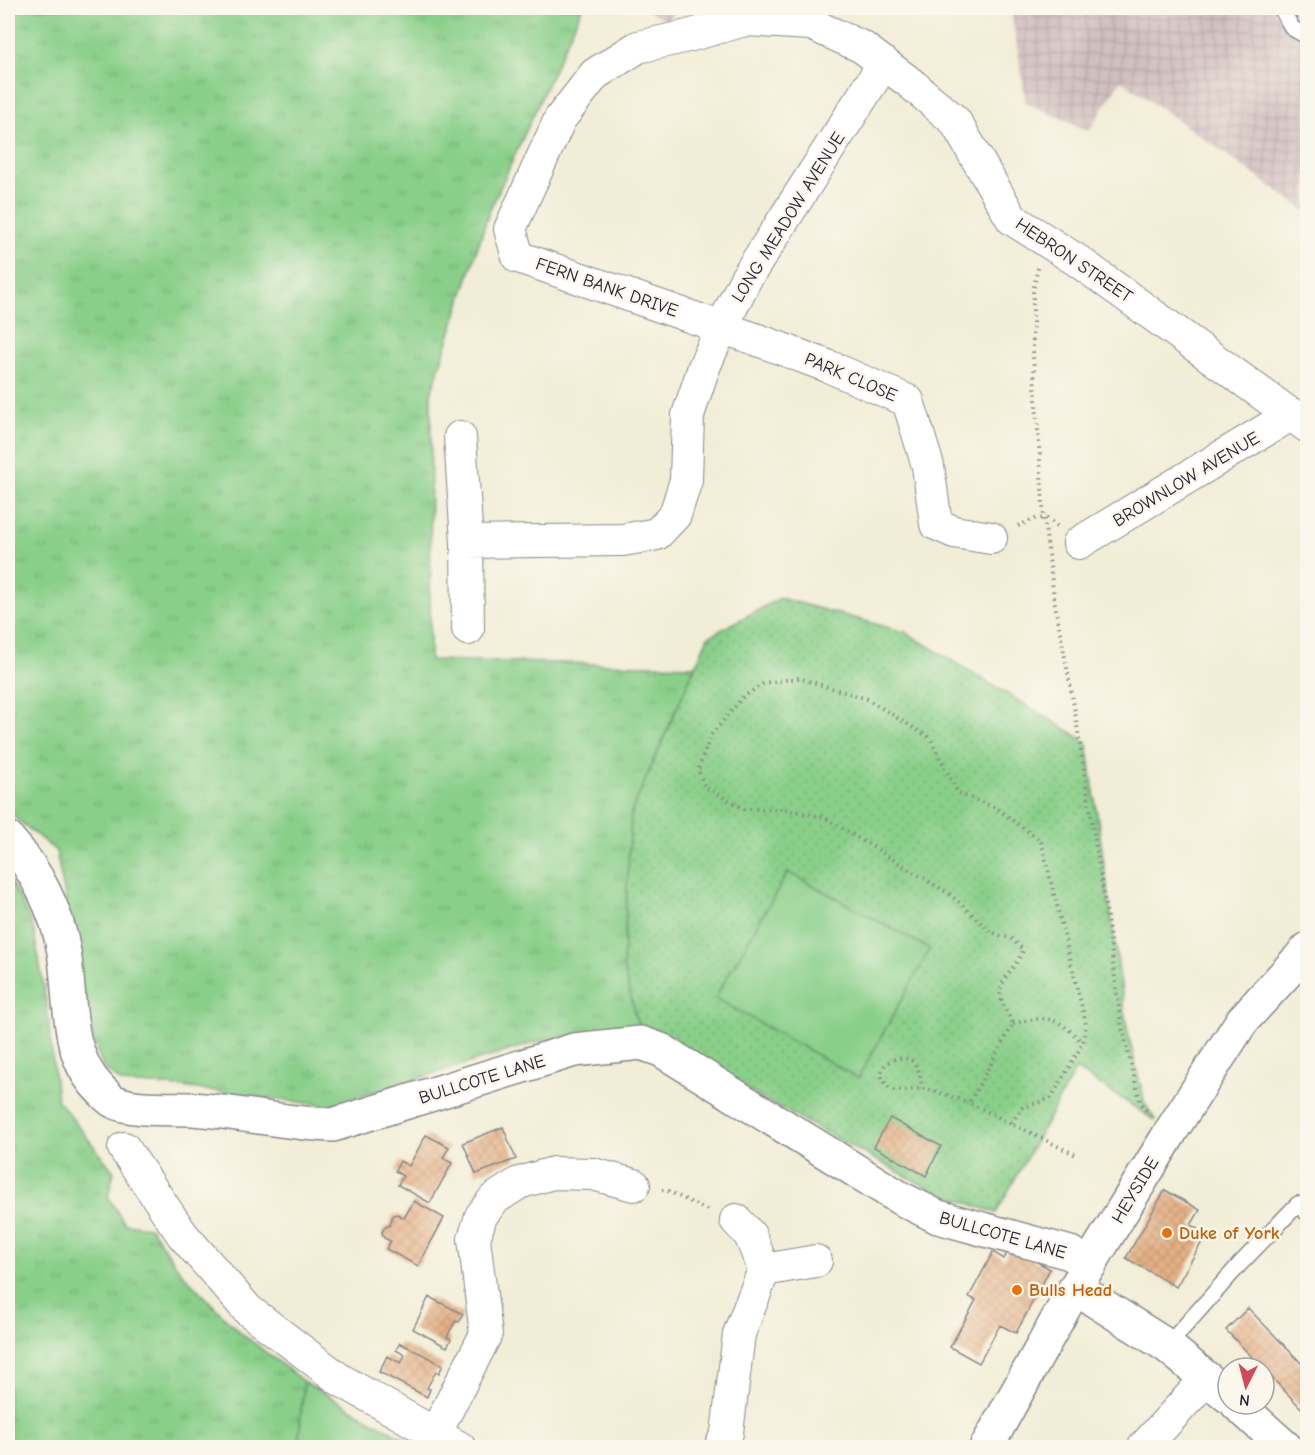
<svg xmlns="http://www.w3.org/2000/svg" width="1315" height="1455" font-family="'Comic Neue',sans-serif">
  <style>
    .industrial { fill: url(#industrial-grid) }
    .grass { fill: url(#grass-tufts); stroke: #567862; stroke-width: 1.5 }
    .park { fill: url(#park-dots); stroke: #567862; stroke-width: 1.5 }
    .pitch { fill: #89cf89; stroke: #567862; stroke-width: 1.5 }
    .building { fill: url(#building-cross-hatch) }
    .lines { fill: none; stroke-linecap: round; stroke-linejoin: round }
    .lane-casing { stroke: #8a8888; stroke-width: 18 }
    .street-casing { stroke: #8a8888; stroke-width: 34 }
    .secondary-casing { stroke: #8a8888; stroke-width: 36 }
    .path { stroke: #8a8888; stroke-width: 4; stroke-dasharray: 1.5 4.5; stroke-linecap: butt }
    .lane { stroke: #fff; stroke-width: 15 }
    .street { stroke: #fff; stroke-width: 32 }
    .secondary { stroke: #fff; stroke-width: 33 }
    .food-dot { fill: #e8710a; stroke: #fbf7ec; stroke-width: 2 }
    .labels { text-anchor: middle; stroke-width: 5; stroke-linejoin: round; paint-order: stroke }
    .street-label { font-size: 18px; fill: #22223b; stroke: #fbf7ec }
    .food-label { font-size: 18px; font-weight: bold; fill: #c56008; stroke: #fbf7ec; text-anchor: start }
  </style>
  <defs>
    <pattern id="industrial-grid" width="8" height="8" patternUnits="userSpaceOnUse" patternTransform="scale(1.5)"><rect width="8" height="8" fill="#d2bfbf"/><path d="M0 4h8M4 0v8" fill="none" stroke="#b4a4a5"/></pattern>
    <pattern id="grass-tufts" width="24" height="20" patternUnits="userSpaceOnUse" patternTransform="scale(1.5)"><rect width="24" height="20" fill="#89cf89"/><path d="M3 7l-1-3M5 7V3M7 7l1-3M15 17l-1-3M17 17v-4M19 17l1-3" fill="none" stroke="#76b177"/></pattern>
    <pattern id="park-dots" width="8" height="8" patternUnits="userSpaceOnUse" patternTransform="scale(1.5)"><rect width="8" height="8" fill="#89cf89"/><path d="M2 2h.1M6 6h.1" fill="none" stroke="#76b177" stroke-width="1.8" stroke-linecap="round"/></pattern>
    <pattern id="building-cross-hatch" width="8" height="8" patternUnits="userSpaceOnUse" patternTransform="scale(1.5)"><rect width="8" height="8" fill="#e5b185"/><path d="M0 0l8 8M0 8l8-8" fill="none" stroke="#c49874"/></pattern>
  </defs>
  <rect width="100%" height="100%" fill="#fbf7ec"/>
  <filter id="ink" filterUnits="userSpaceOnUse"><feTurbulence type="fractalNoise" baseFrequency=".0167" numOctaves="2"/><feDisplacementMap in="SourceGraphic" scale="12" xChannelSelector="R" yChannelSelector="G"/><feConvolveMatrix kernelMatrix="1 2 1 2 8 2 1 2 1" color-interpolation-filters="sRGB"/></filter>
  <filter id="wash" filterUnits="userSpaceOnUse"><feTurbulence type="fractalNoise" baseFrequency=".008" numOctaves="4" result="noise"/><feDisplacementMap in="SourceGraphic" scale="24" xChannelSelector="R" yChannelSelector="G"/><feGaussianBlur stdDeviation="1.35" result="paint"/><feColorMatrix in="noise" values="0 0 0 0 0 0 0 0 0 0 0 0 0 0 0 0 0 1.4 0 .05"/><feComposite in="paint" operator="in"/></filter>
  <g filter="url(#wash)">
    <rect width="100%" height="100%" fill="#f1edd6"/>
    <path class="industrial" d="M642 8H677L667 20Z
      M1011 8H1307V212L1121 80 1089 131 1026 103Z"/>
    <path class="grass" d="M8 8H582L489 212 431 394 430 660 695 666 631 813 640 1032 550 1038 330 1106 182 1087 122 1083 103 1067 94 1043 56 851 8 812Z
      M8 876 33 926 47 1007 57 1099 114 1172 108 1197 125 1224 150 1227 180 1271 236 1329 304 1382 298 1447H8Z"/>
    <path class="park" d="M780 598 905 632 1087 742 1127 1029 1145 1104 1156 1121 1076 1069 996 1213 930 1189 640 1032 623 967 631 813 708 637Z"/>
    <path class="pitch" d="M788 872 930 949 858 1078 715 998Z
      M304 1382 419 1447H298Z"/>
    <g id="blocks">
      <path class="building" d="M890 1118 941 1146 926 1176 874 1147Z
        M503 1127 516 1159 476 1174 463 1143Z
        M426 1135 449 1147 443 1158 452 1163 430 1203 398 1185 403 1176 395 1171 400 1161 409 1166Z
        M1165 1190 1200 1210 1191 1225 1199 1230 1195 1236 1203 1240 1176 1287 1126 1258Z
        M414 1201 444 1218 418 1266 386 1249 391 1241 384 1238 382 1232 384 1228 390 1225 393 1215 397 1214 404 1218Z
        M1010 1247 1050 1269 1016 1333 1000 1325 979 1363 950 1347 976 1300 969 1297 993 1252 1004 1259Z
        M429 1297 463 1314 459 1322 456 1321 451 1329 447 1337 451 1339 447 1347 413 1329Z
        M1248 1308 1308 1370V1405L1303 1410 1226 1330Z
        M400 1343 443 1365 439 1373 436 1371 427 1388 430 1389 427 1397 379 1372 387 1356 401 1363 405 1355 396 1350Z"/>
    </g>
  </g>
  <g filter="url(#ink)">
    <use href="#blocks" fill-opacity="0" stroke="#8a8888" stroke-width="1.5"/>
    <g class="lines">
      <g class="lane-casing">
        <path id="lane" d="M1281 8 1292 28 1308 37
          M1167 1346 1240 1264 1298 1204 1308 1214"/>
      </g>
      <g class="street-casing">
        <path id="street" d="M460 437 467 542 468 629
          M991 538 954 532 936 524 928 466 908 401 830 367 758 340 518 257 510 229 560 119 595 74 638 47 688 36 745 20 811 24 862 47 909 82 955 121 1012 219 1078 261 1308 427
          M467 542 623 540 657 534 675 515 686 480 688 415 704 367 722 327 745 280 884 63
          M1079 543 1292 414
          M124 1148 182 1234 248 1310 339 1379 460 1448
          M736 1220 750 1235 764 1270
          M435 1434 486 1334 474 1239 481 1216 494 1199 519 1183 553 1173 593 1174 634 1185
          M720 1448 727 1433 739 1334 764 1270 816 1261
          M1143 1448 1207 1378"/>
      </g>
      <g class="secondary-casing">
        <path id="secondary" d="M8 839C36 869 57 911 64 952 72 999 64 1054 101 1090 105 1094 110 1100 115 1102 135 1111 171 1108 192 1109 240 1112 286 1124 333 1125L574 1050 641 1043 661 1050 900 1198 938 1217 1070 1253 1090 1265
          M1075 1288 1167 1346 1228 1396
          M1237 1404 1286 1448
          M986 1448 1075 1288 1173 1128 1242 1021 1308 949"/>
      </g>
      <path class="path" d="M1038 268 1033 291V356L1044 519 1055 605 1073 700 1106 910 1121 1023 1140 1101 1148 1113
        M1018 526 1034 519 1047 518 1057 526
        M1013 1024C1048 1014 1057 1017 1082 1042
        M922 1089C921 1080 920 1068 913 1062 904 1054 886 1059 882 1070 881 1075 882 1080 885 1083 894 1097 911 1087 924 1089 939 1091 954 1098 969 1103
        M1012 1123 1022 1108 1051 1098 1083 1043 1086 1024 1041 841 996 808 958 793 930 738 867 699 799 678 764 683 743 697 711 735 698 770 705 787 744 809H783L824 817 951 895 990 931 1001 936 1011 938 1023 950C1018 966 996 982 1001 997 1003 1007 1009 1016 1013 1024L969 1103 1076 1155
        M662 1190 668 1191 709 1211"/>
      <use href="#lane" class="lane"/>
      <use href="#street" class="street"/>
      <use href="#secondary" class="secondary"/>
    </g>
  </g>
  <g class="food-dot">
    <circle cx="1167" cy="1233" r="6"/>
    <circle cx="1017" cy="1290" r="6"/>
  </g>
  <g class="labels">
    <g class="street-label">
      <text transform="translate(788 217) rotate(-58)" y="6">LONG MEADOW AVENUE</text>
      <text transform="translate(1074 260) rotate(34)" y="6">HEBRON STREET</text>
      <text transform="translate(607 287) rotate(19)" y="6">FERN BANK DRIVE</text>
      <text transform="translate(851 377) rotate(23)" y="6">PARK CLOSE</text>
      <text transform="translate(1186 479) rotate(-31)" y="6">BROWNLOW AVENUE</text>
      <text transform="translate(482 1079) rotate(-17)" y="6">BULLCOTE LANE</text>
      <text transform="translate(1135 1190) rotate(-59)" y="6">HEYSIDE</text>
      <text transform="translate(1003 1235) rotate(16)" y="6">BULLCOTE LANE</text>
    </g>
    <g class="food-label">
      <text x="1179" y="1239">Duke of York</text>
      <text x="1029" y="1296">Bulls Head</text>
    </g>
  </g>
  <rect width="1315" height="1455" fill="none" stroke="#fbf7ec" stroke-width="30"/>
  <g transform="translate(1246 1386) rotate(186)"><circle r="28" fill="#fbf7ec" stroke="#a4a2a5" stroke-width="1.5"/>
  <path d="M0-4.5L10 22L0 15L-10 22Z" fill="#d1495b"/>
  <text y="-9" font-size="16" font-weight="bold" text-anchor="middle" fill="#22223b">N</text>
  </g>
</svg>
